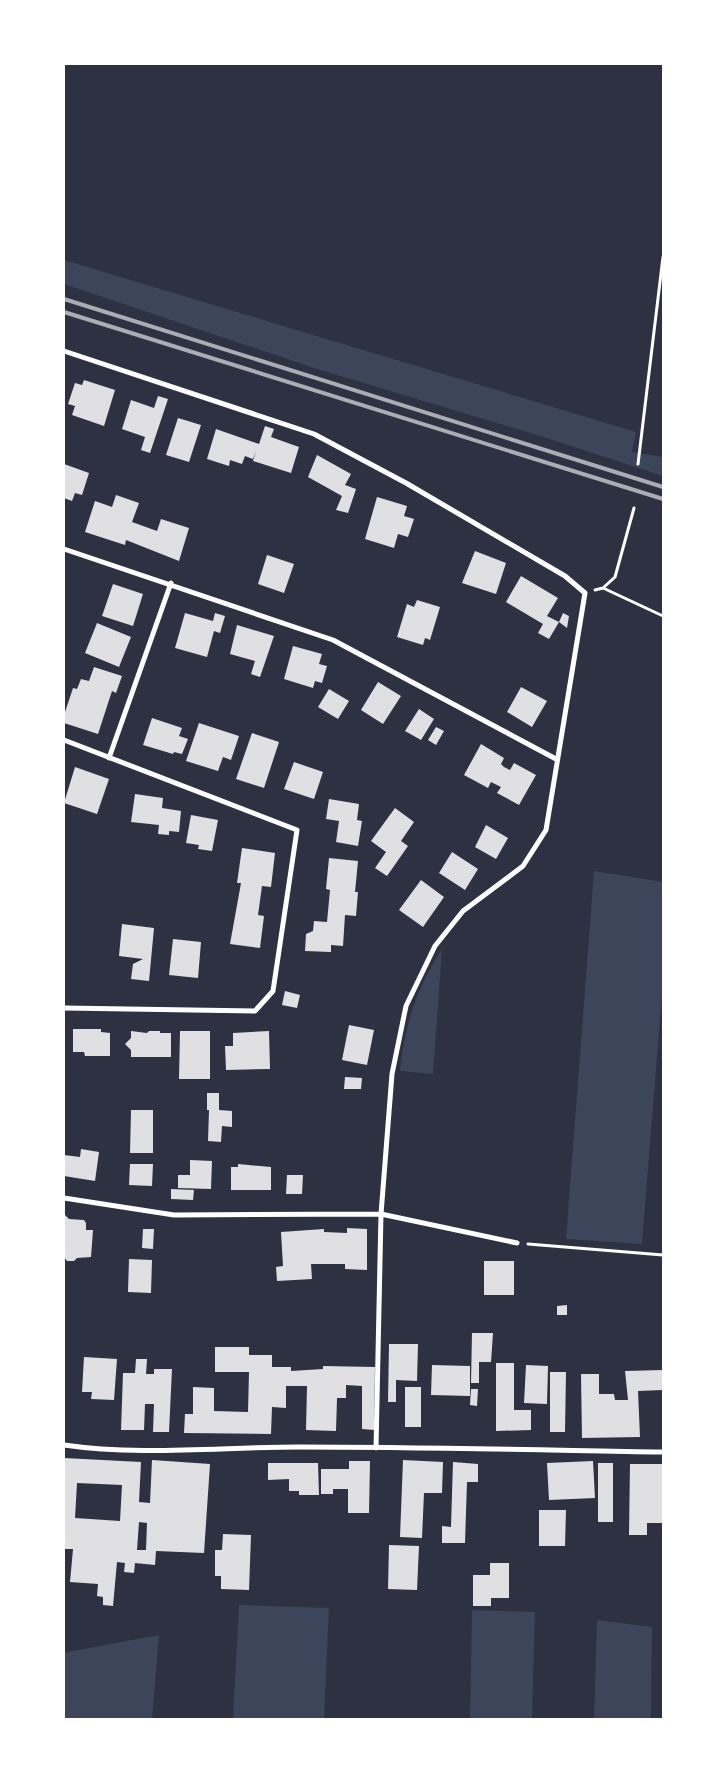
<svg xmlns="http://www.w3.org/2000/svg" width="727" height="1783" font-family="'DejaVu Sans',sans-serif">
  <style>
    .green { fill: #3c4559 }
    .building { fill: #e0e0e3; fill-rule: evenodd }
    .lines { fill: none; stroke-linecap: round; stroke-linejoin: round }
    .path { stroke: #fff; stroke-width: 3 }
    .minor { stroke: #fff; stroke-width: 5 }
    .rail { stroke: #abadb3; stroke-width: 4 }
  </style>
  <rect width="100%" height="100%" fill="#2d3142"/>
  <path class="green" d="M64 260 636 432 632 452 663 457V476L550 439 314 368 64 284Z
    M594 871 663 882V983L642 1244 566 1239Z
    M442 949 433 1074 400 1071C405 1023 416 990 442 949Z
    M239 1605 329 1608 324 1719H233Z
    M472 1610 535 1612 532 1719H470Z
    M597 1620 652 1627 651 1719H594Z
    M159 1635 152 1719H64V1654L68 1652Z"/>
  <path class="building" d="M84 380 115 390 104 426 72 415 75 406 68 404 75 383 82 385Z
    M158 396 168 399 150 453 141 450 145 437 122 429 131 400 154 408Z
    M178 418 201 425 189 462 166 455Z
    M265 426 274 429 271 437 299 447 291 473 253 461 256 451 253 459 245 456 242 464 230 460 229 466 207 459 216 429 259 444Z
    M317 455 351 474 345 485 356 489 348 513 336 510 342 496 308 477Z
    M64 464 89 473 82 495 75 493 72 501 64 498Z
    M116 495 139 503 132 522 157 531 161 519 189 528 179 561 126 540 125 545 85 532 95 501 112 507Z
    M377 497 407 506 404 516 414 519 408 537 398 534 394 548 365 539Z
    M475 551 506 563 496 594 462 583Z
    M267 555 294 564 284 593 258 584Z
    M521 576 558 598 547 616 559 622 549 639 538 633 543 624 506 602Z
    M113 584 143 594 133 626 102 616Z
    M417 600 440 607 430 640 425 638 423 645 397 637 407 604 414 607Z
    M185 613 213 621 215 613 225 616 220 633 214 631 207 657 175 648Z
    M563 613 569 616 567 628 559 622Z
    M97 623 131 637 119 667 85 653Z
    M237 625 274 636 260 677 251 674 255 661 230 654Z
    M293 646 322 654 319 664 327 666 322 683 315 681 313 688 284 679Z
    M94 667 122 676 116 693 112 691 98 734 64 723V715L73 688 77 689 81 679 89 681Z
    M378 682 401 696 383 724 361 710Z
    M521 687 547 701 532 727 507 712Z
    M329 689 349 701 338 719 318 707Z
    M419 709 434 719 421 740 405 731Z
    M152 718 182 728 179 736 188 739 182 754 174 752 173 754 143 745Z
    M199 723 239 736 231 760 223 757 218 771 186 761Z
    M436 727 444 731 436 745 428 740Z
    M252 733 279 742 264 788 236 779Z
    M481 744 504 758 501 764 504 767 510 770 514 763 536 775 519 805 497 793 501 787 491 782 488 788 464 775Z
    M294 762 323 772 314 799 284 789Z
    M75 767 109 779 97 814 64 803Z
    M135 794 163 798 162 808 181 811 179 832 169 831V835L158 834 159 825 131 822Z
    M329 799 359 804 357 820 362 821 358 846 336 842 339 821 326 819Z
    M395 808 414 822 401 841 408 846 387 876 375 868 386 852 371 841Z
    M191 815 218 820 212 851 198 849 199 845 186 843Z
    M486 825 508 838 496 859 475 847Z
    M242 848 275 853 271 887 262 886 258 915 264 916 260 948 230 944 241 883H237Z
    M452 852 478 869 465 890 439 873Z
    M329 858 358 861 355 892H358L356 916 345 915 343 946 331 945V952L305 951 306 934 313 931 314 921 327 922 330 890 326 889Z
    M421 880 444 897 423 927 399 910Z
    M122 924 154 928 149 981 131 979 133 964 143 959 119 956Z
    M173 939 201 942 198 978 169 975Z
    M285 991 300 995 297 1008 282 1005Z
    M349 1025 374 1030 367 1065 342 1060Z
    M73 1029H101V1032L110 1033V1056H85L84 1052H73Z
    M131 1031 147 1033 149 1031H160V1033H171V1057H131V1050L125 1044 131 1038Z
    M180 1031H210V1079H179Z
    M269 1031 270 1069 226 1070 225 1046H233V1033Z
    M345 1077 362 1078 361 1089H344Z
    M207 1093H219V1110L232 1111V1127L222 1126 221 1142 208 1141 209 1110H207Z
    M131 1110H153V1153H130Z
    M81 1149 99 1152 95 1181 64 1176V1155L80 1157Z
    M190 1160 212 1161 211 1189 178 1188V1175H190Z
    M130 1164H153L152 1186 129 1185Z
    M238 1164 271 1167V1190H231V1167H238Z
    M287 1175H303L302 1194H286Z
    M171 1189 194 1190 193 1200 171 1199Z
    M64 1214 69 1219 84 1220 86 1223V1230H93L91 1257 77 1258 74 1261H67L64 1257Z
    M347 1228 367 1229V1270L345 1269V1264H311L312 1279 277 1281 276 1267 283 1266 281 1232 324 1229V1232L347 1233Z
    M143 1229H154L153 1249 142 1248Z
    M129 1259 152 1260 151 1293 128 1292Z
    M484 1261H514V1295H484Z
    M567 1305V1315H557V1306Z
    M472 1333H493L491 1362H479V1383H471Z
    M389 1344H418L417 1381 396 1380V1402H388Z
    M215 1347H249V1355H272V1367H291V1371L323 1369V1366L375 1367 374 1430 362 1429V1386L346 1385V1398H337L336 1431 306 1430 307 1386H286V1408L272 1407 271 1434 184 1433 185 1414H193V1387L214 1388V1411L248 1412 249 1372H215Z
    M84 1357 117 1359 114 1400 91 1399 92 1392H82Z
    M136 1359H147L146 1374H154V1369H172L169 1432H153L154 1404H145L144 1430H121L123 1373H135Z
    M496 1363H514V1410H531V1430L496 1431Z
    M432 1365 470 1366V1396L431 1395Z
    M526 1365 548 1366 547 1404 524 1403Z
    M663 1370V1390L638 1391 640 1437 582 1438 581 1374H599V1394H614L615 1400H628L625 1371Z
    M550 1372H566L565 1432H550Z
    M405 1387H421V1427H405Z
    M471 1389H478L477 1406 470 1405Z
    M64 1458 141 1462 139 1502 150 1503 152 1460 210 1464 204 1553 156 1551 155 1565 135 1563 134 1573 124 1572 125 1563 117 1562 113 1606 103 1605V1597L97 1596 98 1584 70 1582 73 1549H64ZM77 1483 122 1485 120 1521 75 1518ZM139 1522 147 1523 146 1550H137Z
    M403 1460 443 1462 442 1493H424L422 1538 400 1537Z
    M349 1461H370L369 1513H348V1489H333V1494H321V1469H349Z
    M593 1461 595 1498 549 1500 547 1463Z
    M453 1462 478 1464V1482H467L465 1543H442V1526L451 1527Z
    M268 1463H318L319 1495H299V1491H289V1479L268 1480Z
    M598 1463H613V1522H598Z
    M630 1464H663V1523H647V1535H629Z
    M539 1510H566L565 1546H539Z
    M223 1534 251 1535 249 1590 221 1589V1576H215V1550H222Z
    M389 1545 419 1546 417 1590 388 1589Z
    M490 1563H509V1598H491V1606H473V1575H490Z"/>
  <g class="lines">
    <path class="path" d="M638 464 663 257
      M603 588 663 616
      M595 590 603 588 615 577 634 508
      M528 1244 663 1255"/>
    <path class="minor" d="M64 351 314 434 406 483 565 576 585 593 546 830 523 866 463 911 435 946 406 1006 392 1074 381 1214 376 1448
      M64 549 333 640 556 759
      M64 740 297 830 273 991 255 1011 64 1008
      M109 758 171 583
      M64 1198 174 1215 381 1214 517 1243
      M64 1445C139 1456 223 1447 299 1447 420 1447 542 1450 663 1452"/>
    <path class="rail" d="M64 299 663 487
      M64 312 663 499"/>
  </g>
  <rect width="727" height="1783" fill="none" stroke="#ffffff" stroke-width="130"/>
</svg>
